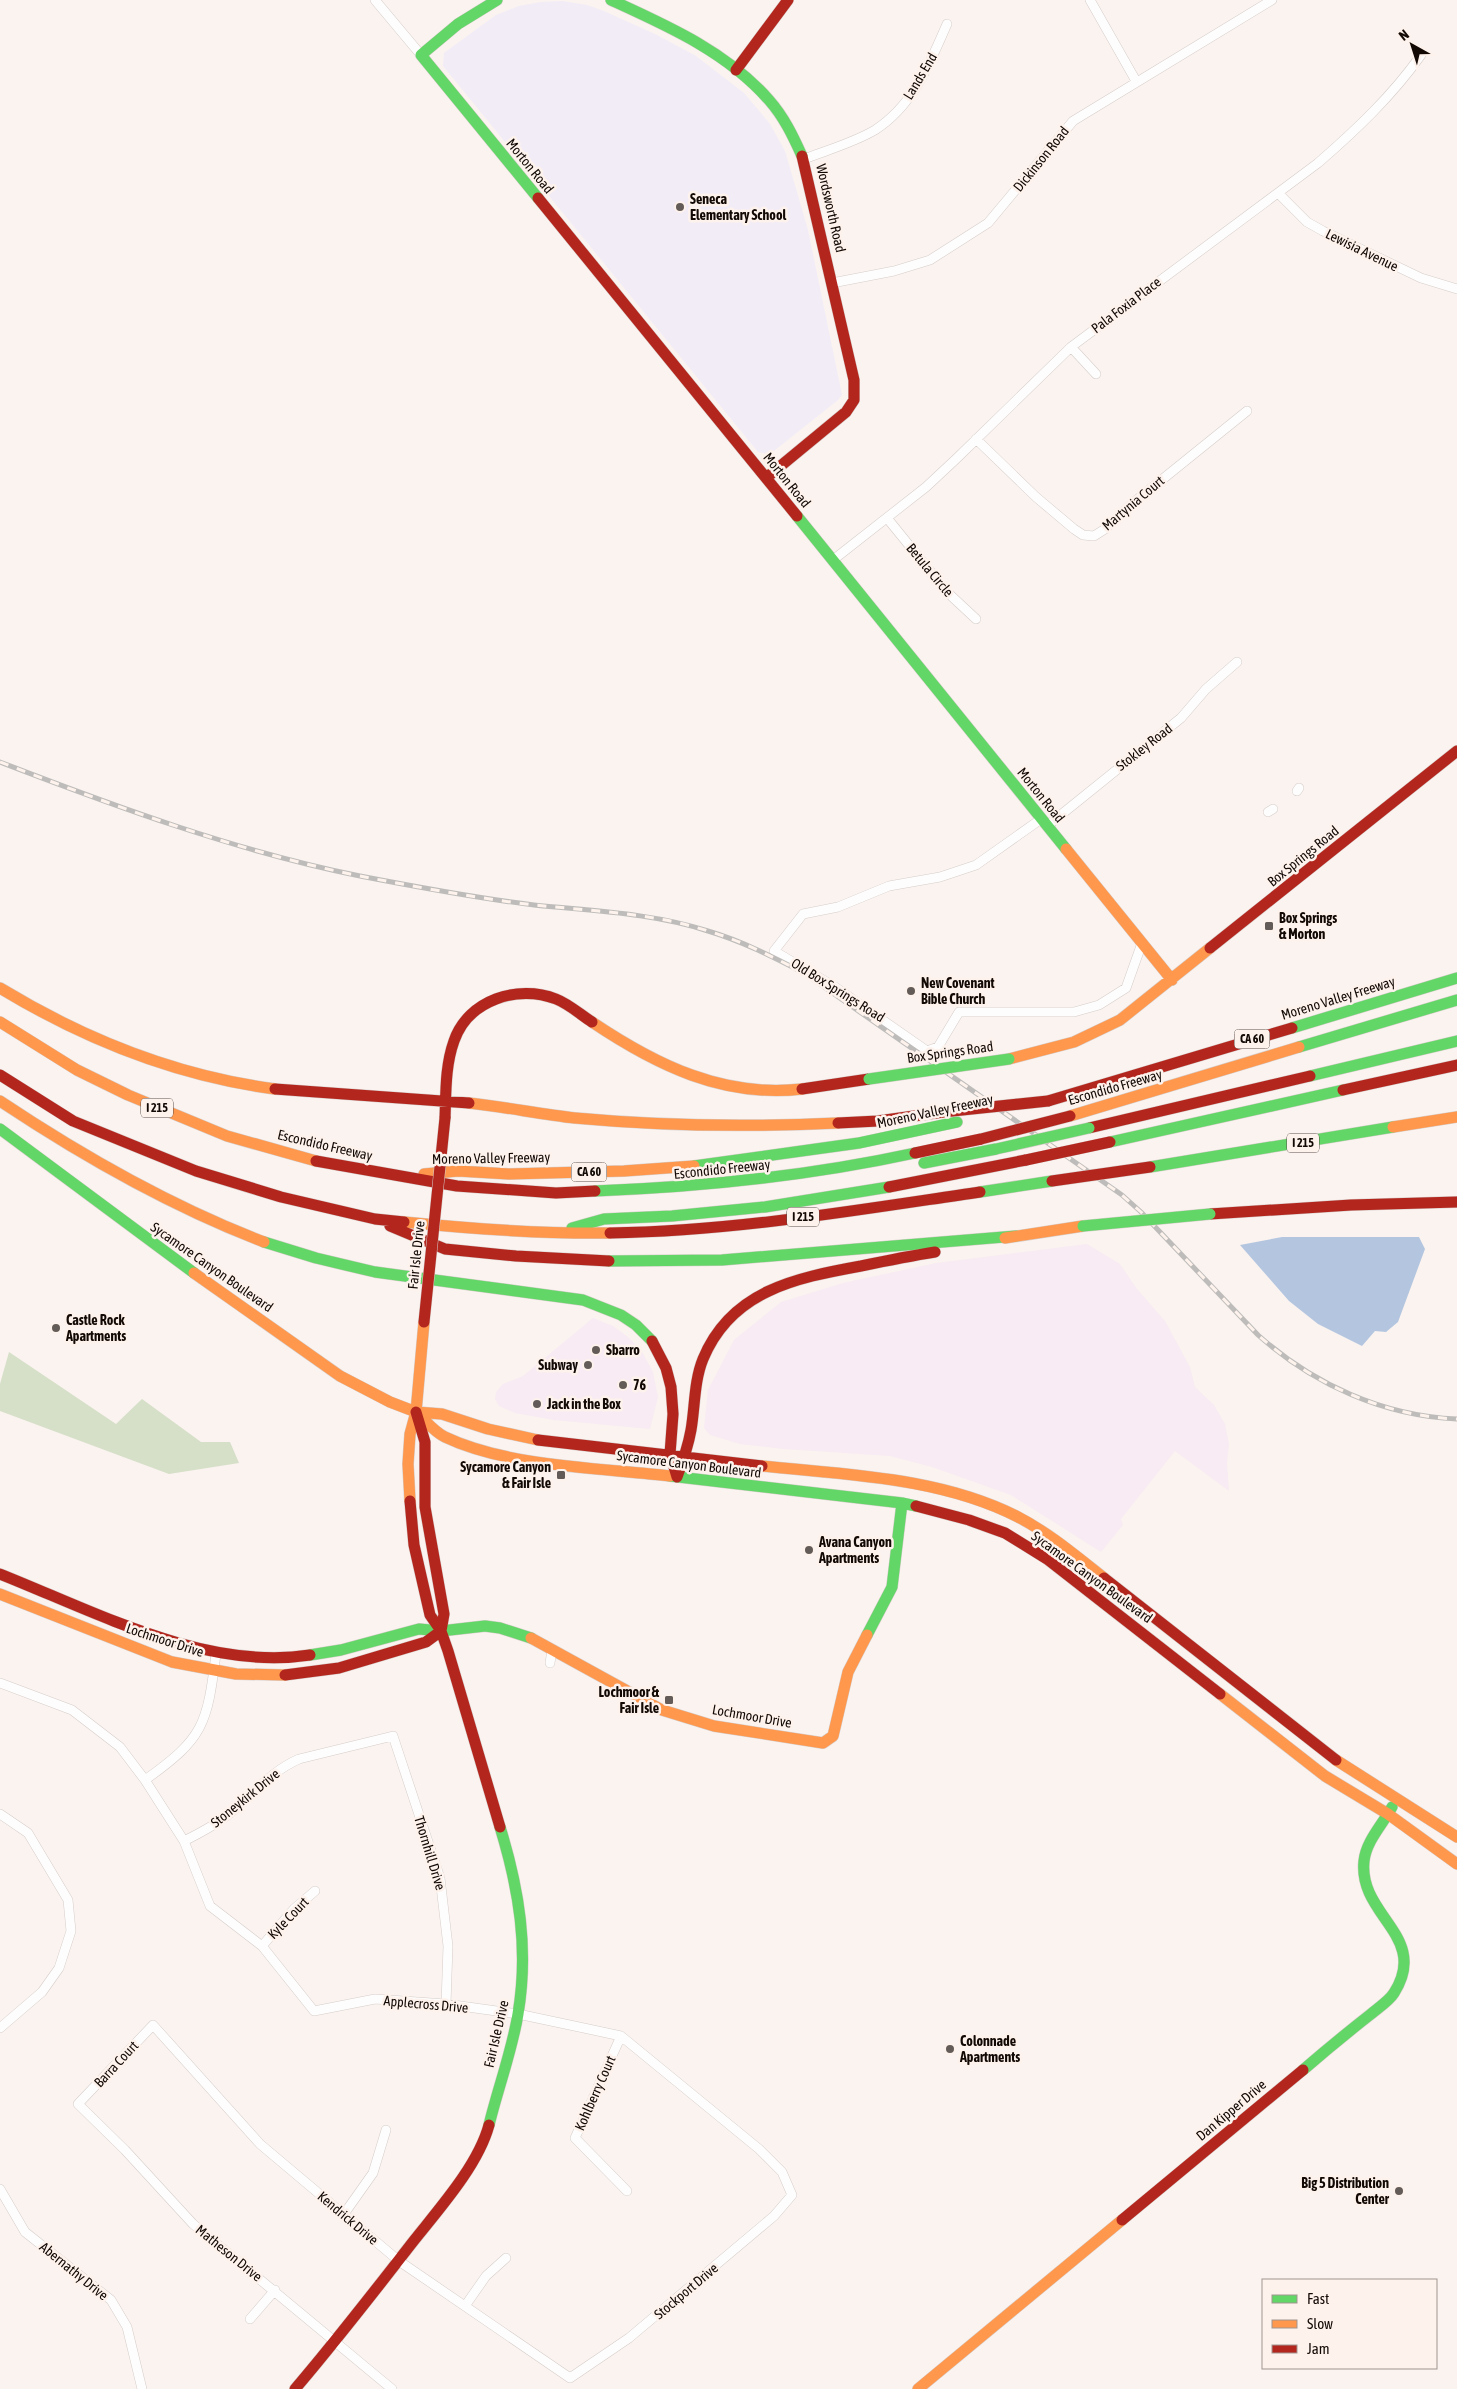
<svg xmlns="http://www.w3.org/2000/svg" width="1457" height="2389" font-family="'Asap Condensed',sans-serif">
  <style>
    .commercial { fill: #f8ebf3 }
    .education { fill: #f2ecf7 }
    .green { fill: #d6dfc7 }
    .water { fill: #b4c6df }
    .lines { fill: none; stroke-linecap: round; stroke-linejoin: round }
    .street-casing { stroke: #d6cdc9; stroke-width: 10 }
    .fast-casing { stroke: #d6cdc9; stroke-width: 12 }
    .slow-casing { stroke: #d6cdc9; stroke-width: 12 }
    .jam-casing { stroke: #d6cdc9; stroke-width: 12 }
    .street { stroke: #fefdfd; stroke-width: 9 }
    .fast { stroke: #63d668; stroke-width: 11 }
    .slow { stroke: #ff974d; stroke-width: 11 }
    .jam { stroke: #b3261e; stroke-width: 11 }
    .rail-casing { stroke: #bebcba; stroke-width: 5 }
    .rail { stroke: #fef2ec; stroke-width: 3; stroke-dasharray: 9; stroke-linecap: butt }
    .fast-bridge-casing { stroke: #d6cdc9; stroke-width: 12; stroke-linecap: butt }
    .jam-bridge-casing { stroke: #d6cdc9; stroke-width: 12; stroke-linecap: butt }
    .fast-bridge { stroke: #63d668; stroke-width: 11 }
    .jam-bridge { stroke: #b3261e; stroke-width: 11 }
    .poi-dot { fill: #635b57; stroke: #fef2ec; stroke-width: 2 }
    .labels { text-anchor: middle; stroke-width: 5; stroke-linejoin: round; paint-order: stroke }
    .shield { fill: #fef2ec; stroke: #594f4a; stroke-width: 1 }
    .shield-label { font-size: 12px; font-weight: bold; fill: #120905 }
    .street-label { font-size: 14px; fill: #120905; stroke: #fef2ec }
    .poi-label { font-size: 14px; font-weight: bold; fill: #120905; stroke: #fef2ec; text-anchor: start }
  </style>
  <rect width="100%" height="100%" fill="#faf3f0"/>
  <path class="commercial" d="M1087 1244 1120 1264 1137 1289 1165 1321 1190 1367 1195 1387 1214 1405 1225 1424 1229 1444 1227 1463 1229 1491 1175 1451 1121 1519 1123 1525 1101 1552 1011 1495 932 1467 890 1456 784 1449 740 1444 710 1435 704 1428 708 1390 734 1340 781 1302 843 1283 936 1263Z
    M593 1318 613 1326 628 1337 641 1350 653 1372 658 1397 650 1429 554 1420 515 1413 499 1406 495 1399 496 1392 503 1384 523 1376Z"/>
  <path class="education" d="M562 1 587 5 604 11 657 35 696 56 744 93 770 124 785 151 808 230 842 395 838 400 770 454 758 452 443 66 444 53 496 15 519 6 541 2Z"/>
  <path class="green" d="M9 1352 116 1424 142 1399 201 1442H230L239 1463 169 1474 0 1411V1384Z"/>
  <path class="water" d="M1282 1237H1419L1425 1249 1398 1322 1386 1332 1375 1331 1362 1346 1318 1324 1289 1301 1240 1245Z"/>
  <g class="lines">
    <g class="street-casing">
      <path id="street" d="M375 0 421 55
        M1090 0 1136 81
        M804 159C827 150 853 143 875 130 913 106 930 63 947 24
        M1278 193 1307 222 1323 231 1421 278 1457 289
        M832 283 894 271 930 260 988 223 1073 121 1272 0
        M1071 347 1096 374
        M976 439 1036 497 1074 529 1083 535 1094 536 1105 529 1133 503 1247 411
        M887 518 947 592 976 619
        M833 560 926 487 956 459 1071 347 1318 163C1356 130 1392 96 1421 55
        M1297 791 1299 788
        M1268 812 1273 809
        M1041 819 976 865 940 877 889 886 838 907 803 914 774 951 835 987 927 1051 938 1047 959 1012H1074L1099 1005 1126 988 1142 943
        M1047 826 1181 718 1206 689 1237 662
        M550 1663 552 1650
        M0 1683 72 1710 120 1747 145 1780 184 1841 210 1906 262 1946 314 2011 375 1999 446 2004 518 2014 621 2036 759 2149 782 2172 792 2195 774 2216 629 2338 570 2378 399 2261 260 2144 153 2025 78 2104 125 2150 193 2224 392 2389
        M145 1780C204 1738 207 1725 216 1654
        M0 1814 28 1833 68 1900 71 1931 59 1968 42 1992 0 2028
        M184 1841C198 1834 212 1827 225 1817 250 1798 269 1772 299 1759L393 1736 440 1878 448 1946 446 2004
        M262 1946 294 1909 315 1891
        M621 2036 575 2138 627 2191
        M0 2189 25 2232 111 2300 127 2327 142 2389
        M344 2214 373 2173 386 2130
        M465 2306 486 2276 506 2258
        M250 2319 275 2290"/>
    </g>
    <g class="fast-casing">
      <path id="fast" d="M497 0 458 24 421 55 538 198
        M611 0C668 26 727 52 769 100 784 117 793 136 802 156
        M797 516 1066 849
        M1292 1028 1457 978
        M1299 1047 1457 1000
        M1310 1076 1457 1041
        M0 1129 194 1273
        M1110 1142 1343 1090
        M924 1163 996 1149
        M694 1166 859 1143 957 1122
        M1150 1167 1393 1127
        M595 1191C703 1187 809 1176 915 1153
        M980 1192 1052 1181
        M572 1228 604 1219 672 1216 765 1207 889 1187
        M264 1242 316 1258 375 1272 583 1300 621 1315 636 1325 652 1341
        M609 1261 722 1260 1016 1236
        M670 1476 902 1503 916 1506
        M867 1635 892 1587 902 1503
        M310 1655 341 1650 419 1629 441 1631 485 1626 500 1628 531 1638
        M1303 2070C1325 2051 1348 2032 1371 2014 1378 2008 1389 2001 1394 1993 1430 1936 1358 1916 1364 1861 1366 1841 1383 1824 1392 1807
        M489 2125C498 2088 512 2051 518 2014 529 1949 519 1889 500 1827"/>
    </g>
    <g class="slow-casing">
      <path id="slow" d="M1066 849 1172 980
        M0 988C84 1039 177 1076 275 1089
        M0 1022 77 1070 128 1095 227 1136 316 1161
        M592 1022C656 1065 723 1098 802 1089
        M1009 1059 1074 1042 1120 1020 1210 948
        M0 1101C84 1157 170 1206 264 1242
        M469 1103C505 1107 540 1114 575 1118 662 1126 751 1127 838 1123
        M1070 1116 1299 1047
        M1393 1127 1457 1117
        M424 1174 458 1171 509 1174 624 1171 694 1166
        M404 1222C473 1229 541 1234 610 1233
        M1005 1238 1083 1226
        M194 1273 340 1376 390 1402 416 1412 442 1414 488 1429 538 1440
        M416 1412C425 1420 434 1432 445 1437 508 1467 601 1468 670 1476
        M762 1466C847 1475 940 1477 1018 1517 1049 1533 1076 1556 1104 1578
        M410 1501 408 1464 410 1434 416 1412 424 1322
        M0 1594 172 1662 236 1674 285 1675
        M531 1638 662 1710 714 1726 823 1743 833 1736 848 1672 867 1635
        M1220 1694 1325 1776 1388 1814 1457 1864
        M1336 1760 1457 1837
        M918 2389 1122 2220"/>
    </g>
    <g class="jam-casing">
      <path id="jam" d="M736 70 788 0
        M538 198 797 516
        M766 478 846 412 854 400V380L802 156
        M1210 948 1457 751
        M0 1075 73 1121 196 1171 281 1197 375 1219 404 1222
        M275 1089 469 1103
        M802 1089 869 1079
        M1343 1090 1457 1065
        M1048 1101 1292 1028
        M445 1118C446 1093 445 1066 454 1041 468 1000 518 984 556 999 569 1004 581 1015 592 1022
        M838 1123 878 1121 943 1112
        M1089 1128 1310 1076
        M915 1153 981 1139
        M316 1161 457 1186 556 1193 595 1191
        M889 1187 1026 1160
        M1210 1214 1351 1205 1457 1202
        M390 1226 445 1249 516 1256 609 1261
        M610 1233C735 1231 857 1210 980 1192
        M652 1341 666 1368 671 1387 673 1414 670 1454 677 1477
        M416 1412 425 1442V1507L444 1614 441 1631
        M538 1440 762 1466
        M677 1477C683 1461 688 1447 691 1430 695 1407 694 1381 703 1359 731 1291 795 1278 861 1266 885 1261 910 1256 935 1252
        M410 1501 414 1545 430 1615 441 1631 448 1651 500 1827
        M916 1506 969 1520 1005 1533 1047 1559 1220 1694
        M0 1574C96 1612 205 1671 310 1655
        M1104 1578 1336 1760
        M285 1675 339 1668 426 1642 441 1631
        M1122 2220 1303 2070
        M295 2389C336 2341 374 2292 412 2243 438 2210 478 2166 489 2125"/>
    </g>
    <use href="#street" class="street"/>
    <use href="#fast" class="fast"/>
    <use href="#slow" class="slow"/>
    <use href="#jam" class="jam"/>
    <g class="rail-casing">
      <path id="rail" d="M0 762C117 807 236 851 360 876 417 887 476 898 534 905 592 911 653 913 708 931 742 941 773 957 804 973L1122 1195 1141 1212 1258 1335C1313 1384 1383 1416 1457 1419"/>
    </g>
    <use href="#rail" class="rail"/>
    <g class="fast-bridge-casing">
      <path id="fast-bridge" d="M869 1079 1009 1059
        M996 1149 1089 1128
        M1083 1226 1210 1214"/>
    </g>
    <g class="jam-bridge-casing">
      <path id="jam-bridge" d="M943 1112 1048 1101
        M981 1139 1070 1116
        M1026 1160 1110 1142
        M1052 1181 1150 1167
        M424 1322 445 1118"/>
    </g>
    <use href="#fast-bridge" class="fast-bridge"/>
    <use href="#jam-bridge" class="jam-bridge"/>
  </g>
  <g class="poi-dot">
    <circle cx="680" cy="207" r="5"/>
    <rect x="1264" y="921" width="10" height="10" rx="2.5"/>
    <circle cx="911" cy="991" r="5"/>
    <circle cx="56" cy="1328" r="5"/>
    <circle cx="596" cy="1350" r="5"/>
    <circle cx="588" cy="1365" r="5"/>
    <circle cx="623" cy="1385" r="5"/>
    <circle cx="537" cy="1404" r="5"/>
    <rect x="556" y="1470" width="10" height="10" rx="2.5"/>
    <circle cx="809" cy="1550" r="5"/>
    <rect x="664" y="1695" width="10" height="10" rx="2.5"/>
    <circle cx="950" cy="2049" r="5"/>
    <circle cx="1399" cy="2191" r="5"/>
  </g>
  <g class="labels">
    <g class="shield">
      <rect x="1234.5" y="1029.5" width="35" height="19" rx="4"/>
      <rect x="141" y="1098.5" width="32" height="19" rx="4"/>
      <rect x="1287" y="1133.5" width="32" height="19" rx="4"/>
      <rect x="571.5" y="1162.5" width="35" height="19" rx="4"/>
      <rect x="787" y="1207.5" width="32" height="19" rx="4"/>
    </g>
    <g class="shield-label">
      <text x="1252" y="1043">CA 60</text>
      <text x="157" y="1112">I 215</text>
      <text x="1303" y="1147">I 215</text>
      <text x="589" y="1176">CA 60</text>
      <text x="803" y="1221">I 215</text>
    </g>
    <g class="street-label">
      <text transform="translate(920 76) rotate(-59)" y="5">Lands End</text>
      <text transform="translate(1041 159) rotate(-51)" y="5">Dickinson Road</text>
      <text transform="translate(530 166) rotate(51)" y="5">Morton Road</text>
      <text transform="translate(831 208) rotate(77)" y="5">Wordsworth Road</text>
      <text transform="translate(1362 250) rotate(26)" y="5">Lewisia Avenue</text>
      <text transform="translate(1126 305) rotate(-37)" y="5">Pala Foxia Place</text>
      <text transform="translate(787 480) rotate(51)" y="5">Morton Road</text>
      <text transform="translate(1133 503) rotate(-40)" y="5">Martynia Court</text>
      <text transform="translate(930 570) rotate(50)" y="5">Betula Circle</text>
      <text transform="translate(1144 747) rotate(-38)" y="5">Stokley Road</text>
      <text transform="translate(1041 795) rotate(51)" y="5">Morton Road</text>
      <text transform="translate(1303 856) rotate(-39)" y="5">Box Springs Road</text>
      <text transform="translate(838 990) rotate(32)" y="5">Old Box Springs Road</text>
      <text transform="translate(1338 998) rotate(-17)" y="5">Moreno Valley Freeway</text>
      <text transform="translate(950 1052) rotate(-8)" y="5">Box Springs Road</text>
      <text transform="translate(1115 1087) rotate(-16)" y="5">Escondido Freeway</text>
      <text transform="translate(935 1111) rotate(-12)" y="5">Moreno Valley Freeway</text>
      <text transform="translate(325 1145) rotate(13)" y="5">Escondido Freeway</text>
      <text transform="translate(491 1158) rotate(-1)" y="5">Moreno Valley Freeway</text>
      <text transform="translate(722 1169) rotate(-6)" y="5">Escondido Freeway</text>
      <text transform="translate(416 1255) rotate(-84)" y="5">Fair Isle Drive</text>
      <text transform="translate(212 1267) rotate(35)" y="5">Sycamore Canyon Boulevard</text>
      <text transform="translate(689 1464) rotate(7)" y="5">Sycamore Canyon Boulevard</text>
      <text transform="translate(1092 1577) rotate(36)" y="5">Sycamore Canyon Boulevard</text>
      <text transform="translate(165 1640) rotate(18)" y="5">Lochmoor Drive</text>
      <text transform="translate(752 1716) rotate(10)" y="5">Lochmoor Drive</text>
      <text transform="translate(245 1798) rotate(-39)" y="5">Stoneykirk Drive</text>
      <text transform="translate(430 1853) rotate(73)" y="5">Thornhill Drive</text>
      <text transform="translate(288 1918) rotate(-46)" y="5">Kyle Court</text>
      <text transform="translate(426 2004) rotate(5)" y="5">Applecross Drive</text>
      <text transform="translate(496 2034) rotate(-77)" y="5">Fair Isle Drive</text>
      <text transform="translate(116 2064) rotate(-47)" y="5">Barra Court</text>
      <text transform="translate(595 2093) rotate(-66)" y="5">Kohlberry Court</text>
      <text transform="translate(1231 2110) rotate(-40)" y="5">Dan Kipper Drive</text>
      <text transform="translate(348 2218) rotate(40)" y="5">Kendrick Drive</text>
      <text transform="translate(229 2253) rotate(39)" y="5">Matheson Drive</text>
      <text transform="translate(74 2271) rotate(39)" y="5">Abernathy Drive</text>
      <text transform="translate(686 2291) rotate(-40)" y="5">Stockport Drive</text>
    </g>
    <g class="poi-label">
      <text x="690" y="204">Seneca<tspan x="690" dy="16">Elementary School</tspan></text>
      <text x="1279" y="923">Box Springs<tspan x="1279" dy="16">&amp; Morton</tspan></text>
      <text x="921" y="988">New Covenant<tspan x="921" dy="16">Bible Church</tspan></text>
      <text x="66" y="1325">Castle Rock<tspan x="66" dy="16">Apartments</tspan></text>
      <text x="606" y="1355">Sbarro</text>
      <text x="578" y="1370" text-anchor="end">Subway</text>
      <text x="633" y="1390">76</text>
      <text x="547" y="1409">Jack in the Box</text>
      <text x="551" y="1472" text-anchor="end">Sycamore Canyon<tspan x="551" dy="16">&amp; Fair Isle</tspan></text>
      <text x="819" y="1547">Avana Canyon<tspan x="819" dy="16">Apartments</tspan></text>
      <text x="659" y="1697" text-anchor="end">Lochmoor &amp;<tspan x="659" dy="16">Fair Isle</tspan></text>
      <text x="960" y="2046">Colonnade<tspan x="960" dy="16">Apartments</tspan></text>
      <text x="1389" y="2188" text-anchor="end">Big 5 Distribution<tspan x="1389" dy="16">Center</tspan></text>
    </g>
  </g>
  <rect x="1262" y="2279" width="175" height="90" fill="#fef2ec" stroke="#a09590"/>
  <rect x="1272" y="2295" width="25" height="8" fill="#63d668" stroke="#a09590"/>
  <text x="1307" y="2304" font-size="15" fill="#120905">Fast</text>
  <rect x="1272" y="2320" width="25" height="8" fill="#ff974d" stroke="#a09590"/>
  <text x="1307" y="2329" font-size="15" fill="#120905">Slow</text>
  <rect x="1272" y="2345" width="25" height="8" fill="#b3261e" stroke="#a09590"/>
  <text x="1307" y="2354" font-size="15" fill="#120905">Jam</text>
  <g transform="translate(1412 45) rotate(321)" stroke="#fef2ec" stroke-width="4" paint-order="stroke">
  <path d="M0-4L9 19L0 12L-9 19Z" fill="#120905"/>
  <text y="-8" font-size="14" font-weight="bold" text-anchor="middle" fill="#120905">N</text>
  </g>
</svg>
